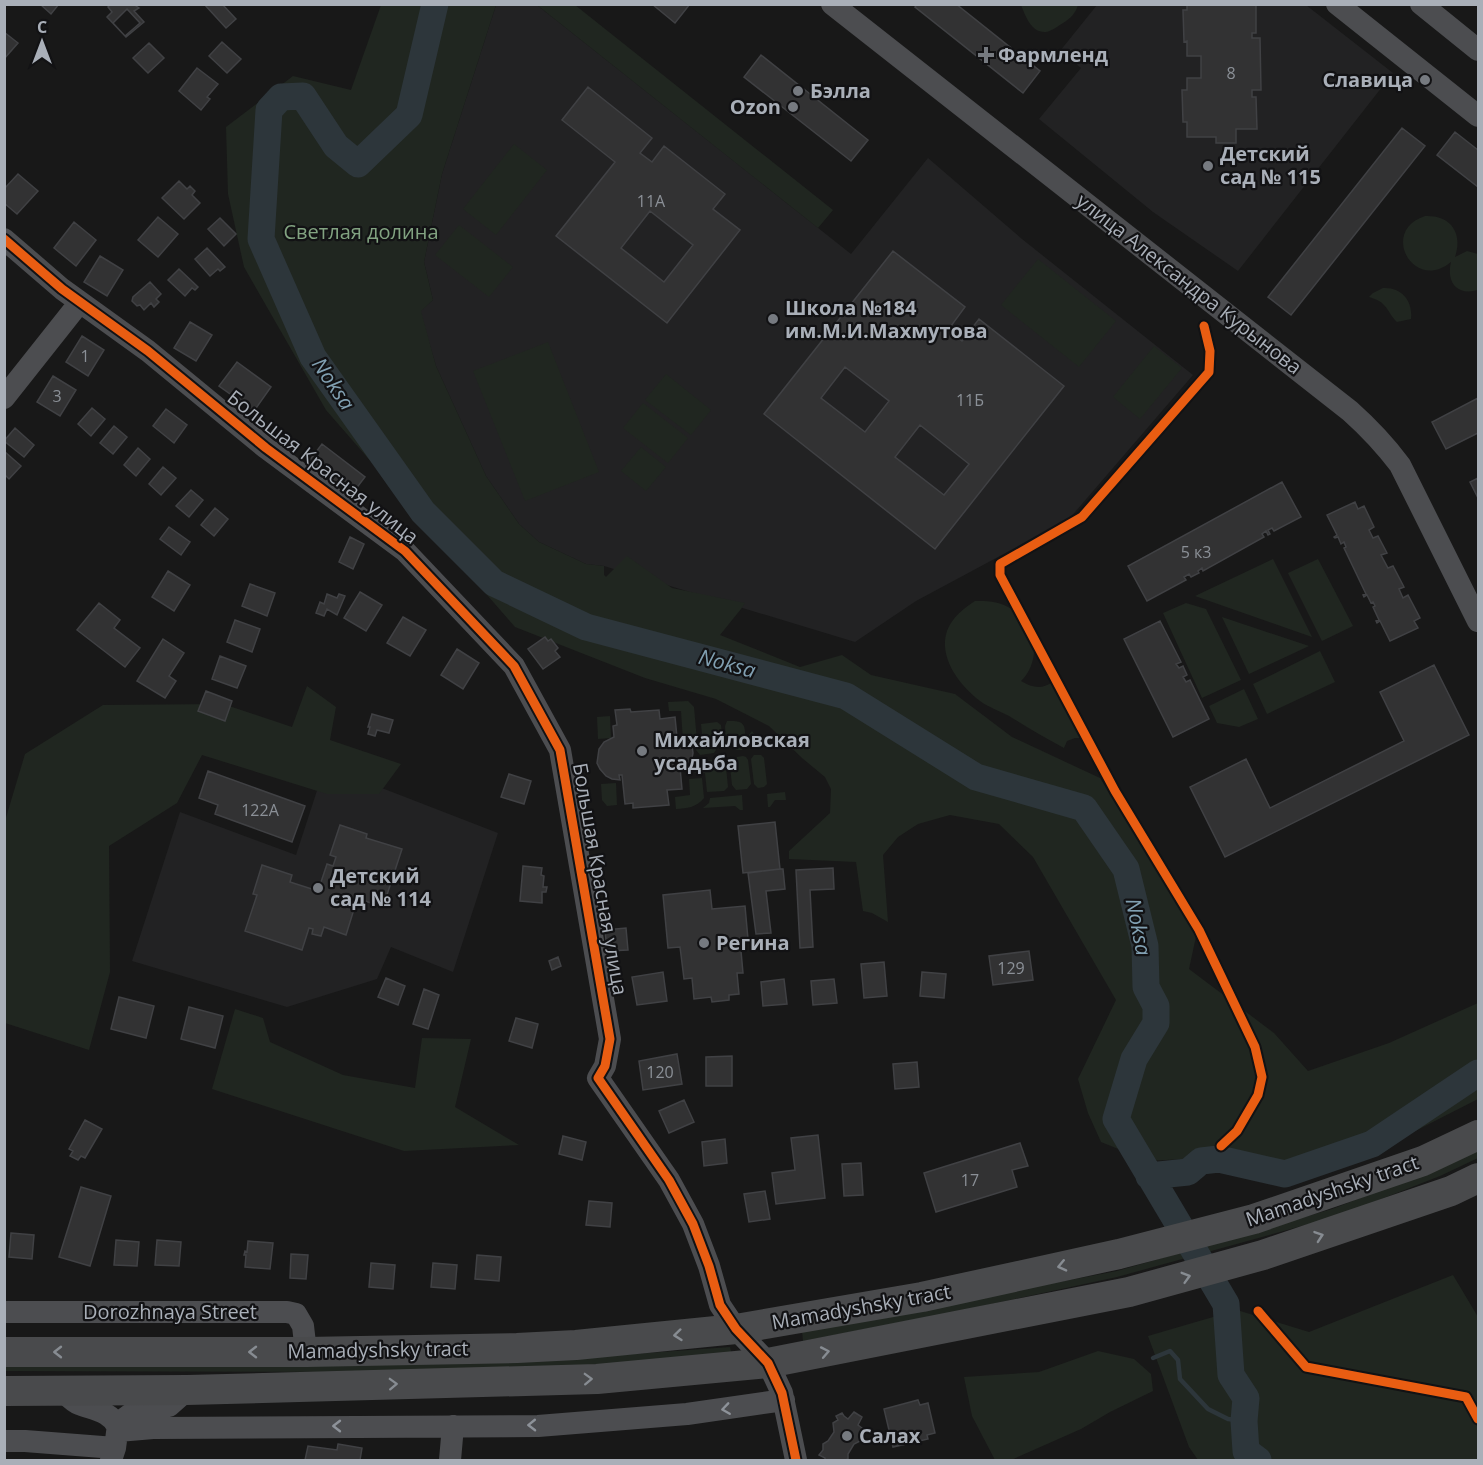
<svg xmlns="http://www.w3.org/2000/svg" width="1483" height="1465" font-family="'Open Sans',sans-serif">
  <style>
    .built { fill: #222223 }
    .green { fill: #202620 }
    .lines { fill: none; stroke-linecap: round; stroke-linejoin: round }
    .stream { stroke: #2d363b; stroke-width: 4.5 }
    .river { stroke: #2d363b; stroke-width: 27 }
    .building { fill: #323233; stroke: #404144; stroke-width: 1.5; fill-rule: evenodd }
    .minor { stroke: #4c4d50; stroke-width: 22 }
    .major { stroke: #494a4c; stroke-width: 30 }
    .cycleway-casing { stroke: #121214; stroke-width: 13 }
    .cycleway { stroke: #e95d12; stroke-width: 9 }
    .oneway { stroke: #878c92 }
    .oneway2 { stroke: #8d9299 }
    .poi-dot { fill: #767a80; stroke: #121214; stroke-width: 2 }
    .labels { text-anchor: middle; stroke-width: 4.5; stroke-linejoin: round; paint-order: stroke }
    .number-label { font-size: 16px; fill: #8b9097 }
    .poi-label { font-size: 20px; font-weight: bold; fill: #a9afb8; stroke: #121214; text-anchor: start }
    .park-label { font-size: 20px; fill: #82a381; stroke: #121214 }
    .street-label { font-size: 20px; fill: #a9afb8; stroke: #121214 }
    .water-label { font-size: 21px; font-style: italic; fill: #81a0b2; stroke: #121214 }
  </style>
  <rect width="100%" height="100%" fill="#181818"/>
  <path class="built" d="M496 5H537L851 254 928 158 1022 239 1193 375 1069 519 916 601 855 642 604 566 586 564 539 542 519 524 486 476 436 366 420 311 433 300 424 262 442 174Z
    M1097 5H1306L1393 73 1238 271 1153 212 1039 119 1081 68 1060 51Z
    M325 766 498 833 453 972 391 947 377 979 287 1007 132 961 180 812 296 855Z"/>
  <path class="green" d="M381 5H496L442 174 424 262 433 300 421 311 436 366 486 476 519 524 539 542 586 564 604 566V575L606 577 627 556 672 588 745 603 741 609 720 635 800 667 842 655 871 675 955 694 1012 737 1100 778 1197 932 1189 969 1274 1033 1308 1071 1389 1043 1478 1003V1099L1376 1151 1266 1182 1201 1158 1148 1161 1101 1142 1088 1113 1078 1079 1116 1000 1033 857 999 824 950 815 918 824 898 837 883 855 888 922 872 913 863 911 856 862 789 859V851L830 813 831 789 825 777 802 758 769 726 716 699 645 678 515 627 326 410 244 267 228 194 226 127 293 76 351 90Z
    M537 5H575L833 210 818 228Z
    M1021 5V4L1078 5C1075 14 1071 18 1063 23 1058 26 1052 31 1046 32 1031 33 1025 15 1021 5Z
    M514 144 547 170 496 235 463 209Z
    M1425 216C1451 215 1463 233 1455 257L1467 251 1478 254V290C1457 296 1446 282 1451 262 1414 293 1379 231 1425 216Z
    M459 225 513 267 489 297 435 255Z
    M1038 259 1116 321 1079 367 1001 305Z
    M1383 288C1402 287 1413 301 1411 319L1397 322C1390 316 1387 305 1379 301 1376 299 1372 298 1369 297L1373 293Z
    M548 342 599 472 525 501 473 371Z
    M1154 346 1182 368 1140 419 1113 397Z
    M666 374 711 410 691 435 645 400Z
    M643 403 688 438 668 463 623 428Z
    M641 447 666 467 646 491 621 471Z
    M1273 559 1312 637 1195 596Z
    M1318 559 1353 626 1322 641 1288 573Z
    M975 601C987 601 997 601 1008 607 1018 612 1032 635 1034 646 1035 659 1030 673 1021 681 1033 688 1042 690 1054 681L1083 738H1075L1067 741 1064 748C1045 738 1027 727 1009 716 1000 711 988 707 980 701 960 686 938 658 947 631 952 617 964 608 975 601Z
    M1186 603 1206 609 1241 680 1202 698 1163 613Z
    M1222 617 1309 646 1249 674Z
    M1320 651 1335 682 1267 714 1253 684Z
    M307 686 336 707 330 740 401 764 379 794H327L202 755 177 803 109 846 110 972 89 1050 5 1023V821L25 754 103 705 223 704 292 727Z
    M1244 689 1258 719 1239 727 1217 723 1209 706Z
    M688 701 694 707 697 741 683 742 681 711H669L668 702Z
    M610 716 611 738 598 739 597 717Z
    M727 721C748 720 744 726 746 744L742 750H736L731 745 726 744 725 726Z
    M717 722 721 725 723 745 717 748 714 753 700 755 693 746 703 745 701 724Z
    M752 731 761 743 762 746C758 749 753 749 750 746L748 736Z
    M754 755H761L764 758 767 784 764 787 758 788 754 784 751 759Z
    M743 756 746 757 748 760 751 784 747 789 736 790 732 785 730 766 736 761 737 757Z
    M716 760 718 763 726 767 728 787 724 791 707 792 705 773H694L700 765 701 761Z
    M702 778 704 798C696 808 687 808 676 809L675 797 690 795 689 779Z
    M616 783 617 805 607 806 602 800 601 784Z
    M785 792 786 800H775L770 807H768L767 794Z
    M742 795 743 810H740L735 806 703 808 709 803 710 798Z
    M235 1009 263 1018 270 1042 343 1075 415 1088 422 1038 471 1039 455 1107 519 1145 404 1151 212 1089Z
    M1478 1149V1158L1440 1176 1338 1216 1117 1277 964 1310 803 1341 802 1331 1117 1271 1332 1209 1433 1170Z
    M1453 1275 1478 1317V1460H1198L1189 1447 1148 1336 1237 1310 1309 1332Z
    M730 1347 732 1356 593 1366 378 1372 5 1371 4 1362 592 1357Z
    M1098 1351 1134 1359 1151 1374 1153 1391 1110 1412 1081 1429 1011 1460H995L972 1416 964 1377 1039 1372Z"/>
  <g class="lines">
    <path class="stream" d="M1153 1358 1170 1351 1178 1360 1180 1379 1208 1409 1228 1419 1244 1421"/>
    <path class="river" d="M435 4 409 115 358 164 336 146 303 96 281 97 269 110 261 239 313 357 423 512 494 583 586 627 846 696 976 777 1084 808 1126 869 1145 946 1146 987 1156 1006V1023L1134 1059 1116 1119 1226 1304 1231 1375 1246 1398 1244 1421 1246 1451 1258 1460
      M1149 1176 1188 1172 1201 1161 1219 1159 1285 1174 1372 1144 1478 1073"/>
  </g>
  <path class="building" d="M40 4H59L51 14Z
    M110 4H138L136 6 139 8 134 11 144 22 126 37 107 17 112 12 108 7Z
    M204 4H222L236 19 226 28Z
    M652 4H690L675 23Z
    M917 4H956L1040 71 1023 93 915 7Z
    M1187 4H1256V33H1252V38H1260L1261 90H1252V97H1256L1257 129H1236V143H1216V137H1187V122H1183L1182 90H1187V78H1201V56H1187V41L1184 42 1183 10H1187Z
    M127 9 140 23 125 36 113 23Z
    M4 32 18 43 4 59Z
    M222 42 241 59 227 73 209 56Z
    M149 43 164 58 148 73 133 58Z
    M761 55 868 140 851 161 744 77Z
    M197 68 218 84 207 97 210 99 201 110 179 91Z
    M588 87 652 138 640 153 652 162 664 146 725 194 713 209 740 230 667 323 556 236 615 162 562 120ZM650 211 693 245 664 282 621 248Z
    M1402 128 1425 146 1291 315 1268 297Z
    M1455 132 1478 150V187L1437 155Z
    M18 174 38 191 17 214 4 203V189Z
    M179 181 187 189 190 186 195 191 192 195 200 203 184 219 162 198Z
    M158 217 178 234 158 257 138 240Z
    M220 218 236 234 224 246 208 229Z
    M74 222 96 240 76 266 54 248Z
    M207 248 225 267 220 271 218 269 210 276 195 259Z
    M893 251 965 307 948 330 962 341 979 319 1064 386 935 549 764 414ZM845 367 889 401 865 432 821 398ZM920 425 969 464 944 495 895 457Z
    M100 256 123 270 107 296 84 282Z
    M179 269 198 287 195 290 192 288 185 296 168 280Z
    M150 282 161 294 156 299 159 302 154 307 151 303 144 310 140 305 137 306 132 301 133 297Z
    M190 322 212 335 196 361 174 348Z
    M82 336 104 350 88 376 66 362Z
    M237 362 271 387 254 411 219 386Z
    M53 376 76 390 60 416 37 402Z
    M1478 398V433L1446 449 1432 422Z
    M92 408 105 419 91 436 78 424Z
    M166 409 187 425 174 443 153 426Z
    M114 426 127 437 113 454 100 443Z
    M15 428 34 445 24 457 4 441Z
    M322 444 365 477 352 494 309 461Z
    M138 448 150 459 136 476 124 465Z
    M4 451 21 466 9 479 4 474Z
    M163 467 176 478 161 495 149 484Z
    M1478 478V498L1470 482Z
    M1282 482 1301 517 1274 531 1272 528 1268 530 1270 534 1268 535 1266 531 1262 534 1264 537 1203 571 1202 568 1198 571 1199 573 1191 577 1189 574 1184 577 1186 580 1147 601 1128 566Z
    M191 490 203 500 189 517 176 506Z
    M1355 502 1358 509 1364 506 1374 527 1369 530 1373 538 1378 536 1387 553 1381 555 1388 568 1393 566 1404 587 1399 589 1403 598 1408 595 1420 618 1414 621 1418 628 1390 641 1380 621 1377 623 1376 621 1379 620 1373 607 1375 606 1373 602 1371 603 1367 595 1364 597 1363 595 1366 594 1344 548 1346 547 1344 542 1341 544 1338 537 1335 538 1334 537 1337 535 1327 515Z
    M215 508 228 519 214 536 201 525Z
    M169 527 190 542 181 555 160 539Z
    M350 537 364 544 353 569 339 562Z
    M168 571 190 585 174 611 152 597Z
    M250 584 275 593 267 616 242 606Z
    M360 592 382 605 366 631 344 618Z
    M327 594 337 598 339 594 345 596 337 615 327 609 324 616 316 613 320 602 324 604Z
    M99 603 120 620 114 628 140 648 125 667 77 630Z
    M403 617 426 630 410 656 387 643Z
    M235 620 260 629 252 652 227 642Z
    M1160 621 1181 662 1176 664 1179 668 1183 666 1187 675 1183 677 1186 682 1190 680 1209 719 1173 737 1124 639Z
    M545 637 548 641 551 639 558 648 555 651 560 657 543 669 528 649Z
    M163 639 184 653 169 676 176 681 165 698 137 681Z
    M457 649 479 663 463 689 441 675Z
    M220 656 246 666 237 688 212 679Z
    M1434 665 1469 735 1225 857 1190 787 1246 759 1270 808 1404 741 1380 692Z
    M206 691 232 701 225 721 198 711Z
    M630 709 631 712 659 710 660 719 675 717 677 737 683 738 688 741 692 746 693 753 692 758 685 766 680 767 682 789 667 790 669 805 633 808V803L625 804 622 775H619L620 780 612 779 606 776 600 769 597 763 599 749 604 742 614 737 613 726 617 725 615 710Z
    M372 714 393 720 389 733 377 730 375 736 368 734 370 727H368Z
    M208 771 305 806 292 842 215 814 218 805 199 798Z
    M509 774 531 781 524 804 501 797Z
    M775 822 780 869 743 873 738 826Z
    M340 825 367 834 366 838 402 849 383 907 362 900 359 907 355 906 346 935 324 927 321 936 312 934 313 929 309 928 302 950 245 931 257 895 253 894 262 865 292 875 290 882 318 891 327 864 333 866 336 857 330 855Z
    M523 866 542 868 541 875 544 876 543 887H547L546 892H542V903L520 901Z
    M833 868 834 889 810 890 813 947 800 948 796 870Z
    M780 869H783L785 889 766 891 771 933 756 934 748 873Z
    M710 890 712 909 745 906 748 939 740 940 743 973H737L739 994 729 995V1000L712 1002 711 997 694 999 692 978 684 979 680 947 668 948 663 895Z
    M626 928 628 950 607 951 605 930Z
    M1029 951 1033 980 993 985 989 956Z
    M558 957 561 966 552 970 549 961Z
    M884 962 887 996 864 998 861 964Z
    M663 972 667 1001 637 1005 632 977Z
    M922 972 946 974 944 998 920 996Z
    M386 978 405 986 398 1005 378 997Z
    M784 979 787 1004 763 1006 761 982Z
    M834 979 837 1003 813 1005 811 981Z
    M424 989 439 995 428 1029 413 1024Z
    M119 997 154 1006 146 1038 111 1029Z
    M189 1007 223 1016 215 1048 181 1039Z
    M516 1018 538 1024 532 1048 509 1041Z
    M677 1054 682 1084 643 1090 639 1061Z
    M732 1056V1086H706V1057Z
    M917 1062 919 1087 895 1089 893 1064Z
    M684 1100 694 1122 669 1133 659 1111Z
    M85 1120 102 1129 85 1158 81 1156 78 1160 70 1156 73 1151 69 1149Z
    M818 1135 825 1198 776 1204 772 1173 795 1170 791 1138Z
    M563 1136 586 1142 582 1160 559 1154Z
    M725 1139 727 1163 704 1166 702 1142Z
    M1020 1143 1028 1166 1012 1170 1017 1187 936 1212 924 1173Z
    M861 1163 863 1195 844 1196 842 1164Z
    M81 1187 111 1196 90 1266 59 1257Z
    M765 1191 770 1219 749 1222 744 1194Z
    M589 1201 612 1203 610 1227 586 1225Z
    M11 1233 34 1235 32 1259 9 1257Z
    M116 1240 139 1242 137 1266 114 1265Z
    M157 1240 181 1242 179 1266 155 1265Z
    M248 1241 273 1243 270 1269 245 1267 246 1255H244L245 1251 247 1252Z
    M291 1254 308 1255 306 1279 290 1278Z
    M477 1255 501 1257 499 1281 475 1279Z
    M371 1263 395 1265 393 1289 369 1287Z
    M433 1263 457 1265 455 1289 431 1287Z
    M918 1400 920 1405 928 1403 935 1433 927 1435 928 1439 893 1447 884 1409Z
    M854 1412 862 1417 858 1425 862 1428V1440L854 1444 848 1454V1459L845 1460H825V1458L819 1455 823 1450V1444L828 1441 834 1432 833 1423 838 1420 836 1416 842 1413 844 1416 848 1419Z
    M338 1444 362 1448 360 1460H305L308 1446 337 1450Z"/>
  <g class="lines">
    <path class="minor" d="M832 4 1350 411C1369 428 1385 445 1400 465L1478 621
      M1337 4 1478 116
      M1421 4 1478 50
      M4 239 62 289 148 351 266 448 405 551 514 666 560 750 610 1039 605 1066 598 1078 669 1180 693 1224 709 1266 720 1305 736 1329 768 1363 782 1393 796 1460
      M4 398 80 302
      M4 1312H287L296 1314 303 1326 306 1352
      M63 1391C68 1396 73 1402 79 1404 94 1410 110 1411 118 1427
      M118 1431 153 1428 538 1426 687 1414 784 1400
      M4 1441H25L115 1448
      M111 1460 115 1448 118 1425 125 1418 140 1407 169 1406 187 1390
      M450 1460 453 1426"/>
    <path class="major" d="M4 1352H306L517 1348 576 1345 736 1329 922 1297 1119 1254 1254 1219 1423 1161 1478 1135
      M4 1391 187 1390 597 1379 768 1363 1129 1292 1263 1255 1451 1191 1478 1178"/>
    <g class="cycleway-casing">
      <path id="cycleway" d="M4 239 62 289 148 351 266 448 405 551 514 666 560 750 610 1039 605 1066 598 1078 669 1180 693 1224 709 1266 720 1305 736 1329 768 1363 782 1393 796 1460
        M1204 326 1210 351 1209 372 1082 517 1000 564V575L1115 791 1199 930 1255 1047 1262 1077 1258 1095 1237 1131 1221 1146
        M1258 1311 1306 1367 1466 1397 1478 1419"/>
    </g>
    <use href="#cycleway" class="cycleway"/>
  </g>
  <defs><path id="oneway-chevron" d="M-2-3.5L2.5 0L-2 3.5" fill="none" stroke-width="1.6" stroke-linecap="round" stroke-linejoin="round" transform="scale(1.5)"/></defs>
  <g class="oneway">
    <use href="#oneway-chevron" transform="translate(1319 1236) rotate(-19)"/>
    <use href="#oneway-chevron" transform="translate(1062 1266) rotate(167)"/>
    <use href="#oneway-chevron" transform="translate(1186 1277) rotate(-16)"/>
    <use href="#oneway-chevron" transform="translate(678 1335) rotate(174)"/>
    <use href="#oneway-chevron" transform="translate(58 1352) rotate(180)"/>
    <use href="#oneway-chevron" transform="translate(253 1352) rotate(180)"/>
    <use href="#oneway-chevron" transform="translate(825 1352) rotate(-11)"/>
    <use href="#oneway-chevron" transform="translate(588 1379) rotate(-2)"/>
    <use href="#oneway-chevron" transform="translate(393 1384) rotate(-2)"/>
  </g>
  <g class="oneway2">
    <use href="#oneway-chevron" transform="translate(726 1409) rotate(172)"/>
    <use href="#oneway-chevron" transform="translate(532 1425) rotate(179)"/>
    <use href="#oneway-chevron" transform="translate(337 1426) rotate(180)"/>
  </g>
  <g class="poi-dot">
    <path d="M983 46h6v6h6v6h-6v6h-6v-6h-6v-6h6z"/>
    <circle cx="1425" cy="80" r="6"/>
    <circle cx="798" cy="91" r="6"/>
    <circle cx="793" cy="107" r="6"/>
    <circle cx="1208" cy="166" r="6"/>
    <circle cx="773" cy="319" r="6"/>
    <circle cx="642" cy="751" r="6"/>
    <circle cx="318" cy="888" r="6"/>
    <circle cx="704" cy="943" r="6"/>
    <circle cx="847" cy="1436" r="6"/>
  </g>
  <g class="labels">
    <g class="number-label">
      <text x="1231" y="79">8</text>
      <text x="651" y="207">11А</text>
      <text x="85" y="362">1</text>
      <text x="57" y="402">3</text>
      <text x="970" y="406">11Б</text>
      <text x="1196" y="558">5 к3</text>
      <text x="260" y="816">122А</text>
      <text x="1011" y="974">129</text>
      <text x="660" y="1078">120</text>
      <text x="970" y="1186">17</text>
    </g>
    <g class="poi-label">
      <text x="998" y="62">Фармленд</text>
      <text x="1413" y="87" text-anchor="end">Славица</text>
      <text x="810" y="98">Бэлла</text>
      <text x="781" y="114" text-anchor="end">Ozon</text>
      <text x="1220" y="161">Детский<tspan x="1220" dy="23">сад № 115</tspan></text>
      <text x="785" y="315">Школа №184<tspan x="785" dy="23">им.М.И.Махмутова</tspan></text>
      <text x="654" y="747">Михайловская<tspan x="654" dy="23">усадьба</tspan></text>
      <text x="330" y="883">Детский<tspan x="330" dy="23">сад № 114</tspan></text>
      <text x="716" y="950">Регина</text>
      <text x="859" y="1443">Салах</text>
    </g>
    <g class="park-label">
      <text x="361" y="239">Светлая долина</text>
    </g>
    <g class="street-label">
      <text transform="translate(1189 284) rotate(38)" y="7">улица Александра Курынова</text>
      <text transform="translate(323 467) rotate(38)" y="7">Большая Красная улица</text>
      <text transform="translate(600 879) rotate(80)" y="7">Большая Красная улица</text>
      <text transform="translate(1332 1191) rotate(-19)" y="7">Mamadyshsky tract</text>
      <text transform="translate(861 1307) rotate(-10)" y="7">Mamadyshsky tract</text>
      <text x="170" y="1319">Dorozhnaya Street</text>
      <text transform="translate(378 1350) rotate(-1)" y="7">Mamadyshsky tract</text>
    </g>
    <g class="water-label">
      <text transform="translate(333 384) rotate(56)" y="7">Noksa</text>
      <text transform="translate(727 664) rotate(15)" y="7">Noksa</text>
      <text transform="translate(1138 927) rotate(79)" y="7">Noksa</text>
    </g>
  </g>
  <rect width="1483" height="1465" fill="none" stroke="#a9afb8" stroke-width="12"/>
  <g transform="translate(42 42)" stroke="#121214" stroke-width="4.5" paint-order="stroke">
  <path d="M0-4.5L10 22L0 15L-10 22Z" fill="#a9afb8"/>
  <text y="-9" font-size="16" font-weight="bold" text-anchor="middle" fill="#a9afb8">С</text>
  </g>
</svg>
